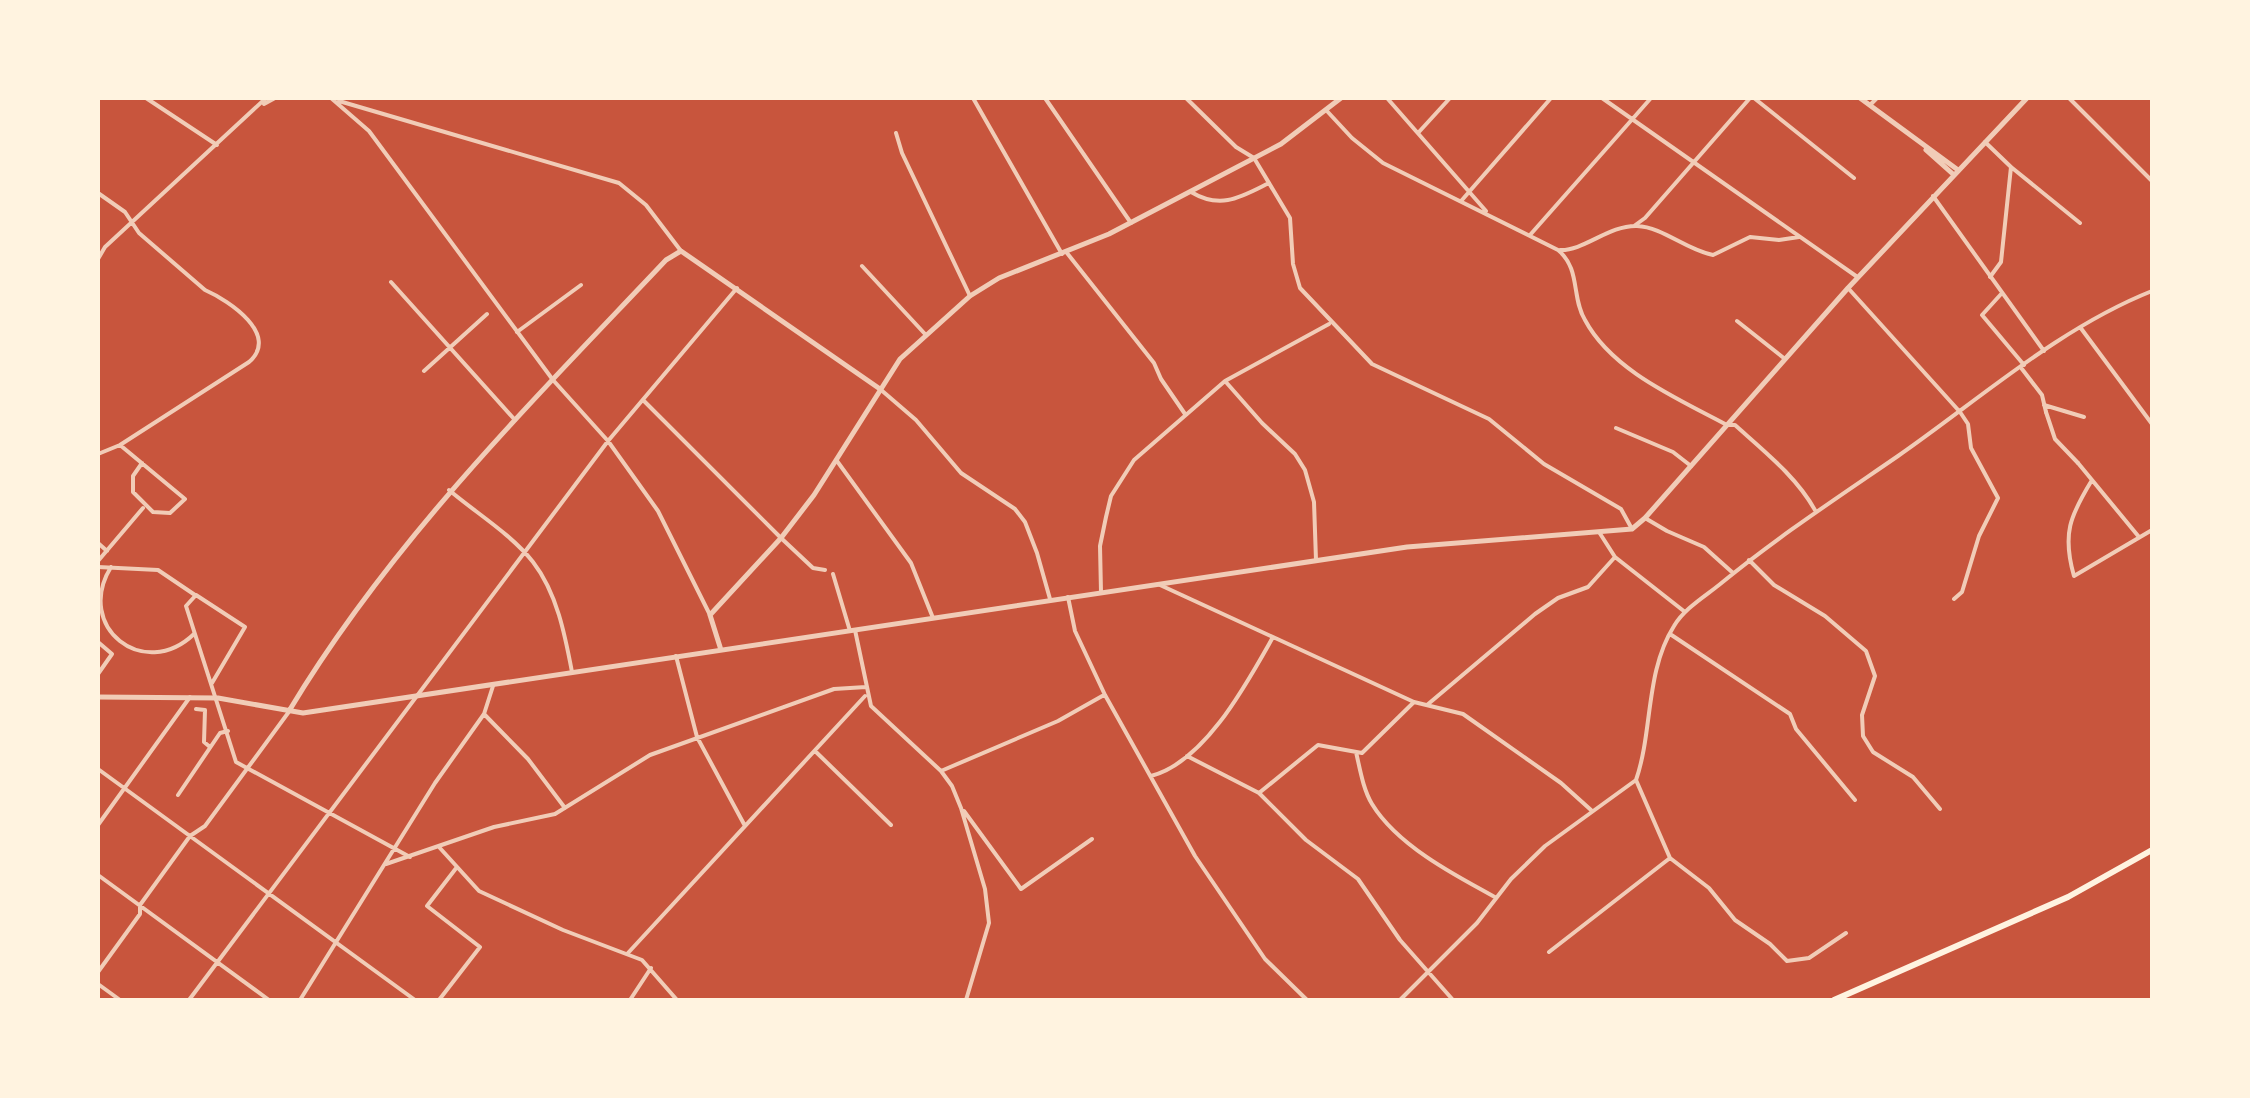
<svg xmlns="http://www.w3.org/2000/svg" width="2250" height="1098" font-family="'Alegreya Sans',sans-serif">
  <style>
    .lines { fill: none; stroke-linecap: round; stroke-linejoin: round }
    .pedestrian { stroke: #f1ccb7; stroke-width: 4 }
    .minor { stroke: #f1ccb7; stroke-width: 4 }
    .tertiary { stroke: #f1ccb7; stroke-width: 5 }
    .secondary { stroke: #fff3e0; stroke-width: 6 }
  </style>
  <rect width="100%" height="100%" fill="#c8553d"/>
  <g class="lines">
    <path class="pedestrian" d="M2046 412 2055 439 2078 463
      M98 567 158 570 195 595
      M111 567C74 627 144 682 194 634"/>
    <path class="minor" d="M146 98 217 145
      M331 98 369 131 553 380 608 441 658 511 710 615
      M973 98 1062 254
      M1045 98 1131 223
      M1186 98 1236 147 1254 158 1290 218 1293 264 1300 288 1372 364 1489 419 1544 464 1621 509 1632 529
      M1387 98 1486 211
      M1602 98 1856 276
      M1754 98 1854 178
      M2069 98 2152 181
      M339 101 619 183 646 205 681 251
      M264 104 275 98
      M1870 105 1877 98
      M1326 110 1352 138 1383 163 1558 250C1581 269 1571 297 1585 320 1612 371 1679 399 1727 425H1735C1764 451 1798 478 1816 512
      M896 133 902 153 970 296
      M1418 133 1450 98
      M1985 142 2011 167 2001 262 1990 277
      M2011 167 2080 223
      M1191 192C1221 210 1241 197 1269 183
      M98 193 125 212 139 233 205 290C230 301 280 335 249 362L120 445 98 454
      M1933 196 2044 351
      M1462 200 1551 98
      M1634 226 1645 218 1750 98
      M1530 235 1651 98
      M1560 250C1584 251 1609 225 1637 226 1663 227 1686 250 1713 255L1750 237 1779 240 1799 237
      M1067 253 1154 363 1161 379 1185 414
      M98 259 105 247 266 98
      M862 266 925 334
      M391 282 515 420
      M1848 288 1960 412 1968 424 1971 448 1998 498 1979 536 1962 592 1954 599
      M2002 293 1982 315 2024 365
      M1737 321 1785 359
      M2080 327 2152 424
      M517 332 581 285
      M2022 369 2042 395 2046 412
      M424 371 487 314
      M1225 381 1262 423 1295 454 1305 470 1314 502 1316 560
      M880 389 916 420 961 473 1015 509 1025 522 1037 553 1050 599
      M644 401 781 538 813 568 825 570
      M2044 405 2084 417
      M1616 428 1673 452 1691 466
      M120 445 185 499 170 513 153 512 133 492V476L142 463
      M837 461 911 563 933 618
      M2078 463 2139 537
      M2092 480C2070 516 2062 534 2074 576L2152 530
      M449 490C476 513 511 534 533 562 557 593 565 635 572 672
      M1645 518 1667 531 1704 547 1733 573
      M1599 532 1615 557 1685 612
      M98 543 107 551
      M1749 560 1774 585 1825 616 1866 651 1875 676 1862 715 1863 736 1873 752 1913 777 1940 809
      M98 561 143 508
      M833 574 850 631
      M1160 585 1414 702 1463 714 1561 783 1591 810
      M1101 592 1100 546 1106 517 1111 496 1134 460 1225 381 1329 324
      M1068 597 1075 631 1105 695 1195 856 1265 959 1307 1000
      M855 630 871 706 941 771 952 786 961 808 985 889 989 923 966 1000
      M1670 634 1790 714 1796 729 1855 800
      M98 642 112 654 98 674
      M676 656 697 737 745 826
      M212 683 245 627 196 595 186 606 236 762 410 857
      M1427 705 1535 614 1558 598 1588 587 1615 557
      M196 709 205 710 204 742 210 747
      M484 714 528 759 565 808
      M815 751 891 825
      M1356 752C1360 769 1363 789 1372 804 1397 845 1454 875 1495 897
      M1187 756 1259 793 1306 840 1358 879 1400 940 1453 1000
      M98 769 415 1000
      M941 771 1058 721 1104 695
      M1151 776C1205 762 1247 683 1273 637
      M1636 780 1670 858 1709 888 1735 920 1770 944 1787 961 1809 958 1846 933
      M1259 793 1318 745 1362 753 1414 702
      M178 795 220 733 228 731
      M964 811 1021 889 1092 839
      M98 825 190 697
      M439 847 479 891 563 930 642 960 677 1000
      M386 864 494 827 555 814 650 755 834 689 866 687
      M98 875 269 1000
      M1549 952 1670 858
      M628 953 865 696
      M98 972 140 914V905L190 836 205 826 288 713
      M98 984 120 1000
      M189 1000 608 441 737 288
      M300 1000 435 783 484 714 493 686
      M439 1000 480 947 427 906 457 867
      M630 1000 651 968
      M1400 1000 1477 923 1511 879 1545 846 1636 780C1653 731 1645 672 1674 626 1684 609 1704 597 1719 585 1776 538 1837 498 1898 456 1980 399 2059 328 2152 291"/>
    <path class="tertiary" d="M1860 98 1958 170
      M1926 150 1954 175
      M721 650 710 615 781 538 814 495 900 359 970 296 999 278 1109 234 1281 144 1341 98
      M98 697 218 698 303 713 1407 547 1632 529 1645 518 1848 288 2027 98
      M289 711C391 541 531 403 666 260L681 251 880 389"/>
    <path class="secondary" d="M1834 1000 2068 897 2152 850"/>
  </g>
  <rect width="2250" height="1098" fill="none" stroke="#fff3e0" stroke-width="200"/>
</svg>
